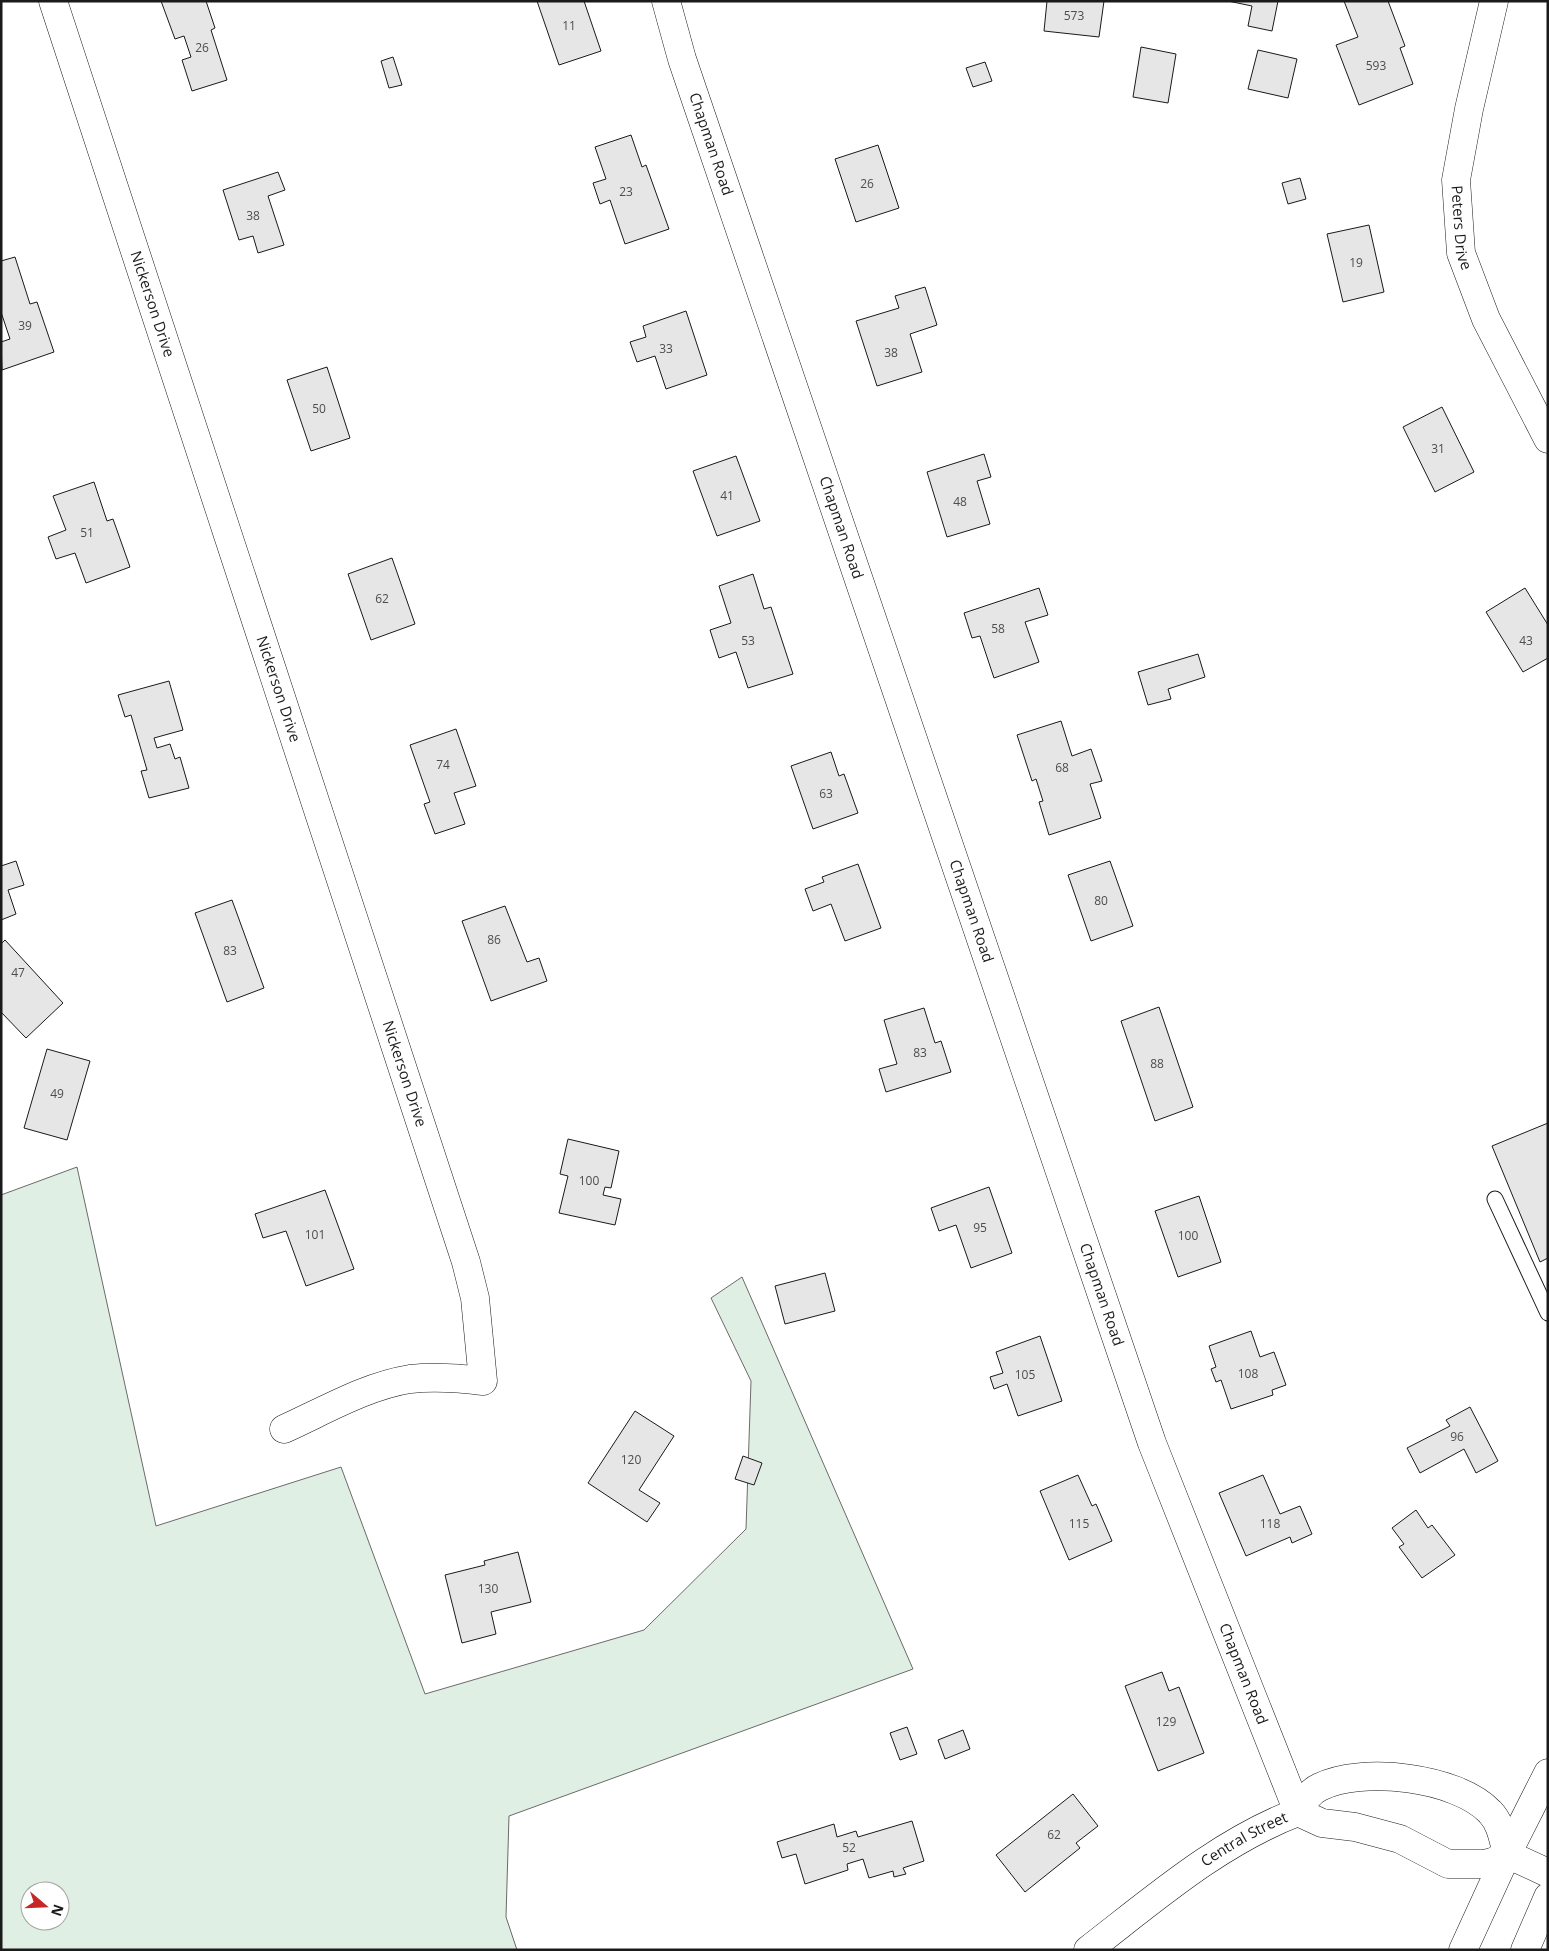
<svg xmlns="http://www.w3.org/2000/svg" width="1549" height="1951" font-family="'Open Sans',sans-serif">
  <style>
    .green { fill: #e0efe3; stroke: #6a6a6a; fill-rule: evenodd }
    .building { fill: #e6e6e6; stroke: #1a1a1a }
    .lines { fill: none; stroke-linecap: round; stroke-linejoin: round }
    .service-casing { stroke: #1a1a1a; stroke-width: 17 }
    .minor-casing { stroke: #1a1a1a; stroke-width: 29 }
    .tertiary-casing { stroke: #1a1a1a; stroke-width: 29 }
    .secondary-casing { stroke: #1a1a1a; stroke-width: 29 }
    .service { stroke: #fff; stroke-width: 15 }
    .minor { stroke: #fff; stroke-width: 28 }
    .tertiary { stroke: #fff; stroke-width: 28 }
    .secondary { stroke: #fff; stroke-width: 28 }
    .labels { text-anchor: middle; stroke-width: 4; stroke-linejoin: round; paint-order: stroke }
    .number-label { font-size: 12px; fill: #4d4d4d }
    .street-label { font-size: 15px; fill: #1a1a1a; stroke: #fff }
  </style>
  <rect width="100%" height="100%" fill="#fff"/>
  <path class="green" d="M77 1167 156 1526 341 1467 425 1694 644 1630 746 1529 751 1381 711 1298 742 1277 913 1669 509 1816 506 1917 517 1950H1V1195ZM30 1891H60V1921H30Z"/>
  <path class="building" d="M161 1H206L215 28 211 30 227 80 192 91 182 60 191 57 184 36 175 39Z
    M537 1H584L601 51 559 65Z
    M1047 1H1104L1099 37 1044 31Z
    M1228 1H1278L1272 31 1248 26 1252 6Z
    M1344 1H1388L1405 46 1400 48 1413 84 1359 105 1336 45 1358 37Z
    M1141 47 1176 54 1168 103 1133 97Z
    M1258 50 1297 59 1288 98 1248 89Z
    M393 57 402 85 389 88 381 61Z
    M985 62 992 81 973 87 966 68Z
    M631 135 642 167 646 165 669 229 625 244 610 200 600 204 593 183 606 179 595 147Z
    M878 145 899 208 856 222 835 159Z
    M278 172 285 190 268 196 284 245 258 253 253 236 239 240 223 190Z
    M1300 178 1306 199 1288 204 1282 183Z
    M1369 225 1384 292 1343 302 1327 234Z
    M15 257 30 304 37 302 54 352 2 370 1 342 10 339 1 312V261Z
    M925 287 937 325 910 334 922 372 877 386 856 321 899 308 895 296Z
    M686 311 707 375 666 389 655 356 637 362 630 342 646 337 643 326Z
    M327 367 350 438 311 451 287 380Z
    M1442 407 1474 472 1435 492 1403 427Z
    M984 454 991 477 977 481 990 524 947 537 927 472Z
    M736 456 760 521 717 536 693 471Z
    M94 482 107 521 113 519 130 567 86 583 75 553 56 559 48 537 66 530 53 496Z
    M392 558 415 624 371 640 348 574Z
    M753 574 764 609 771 607 793 674 748 688 736 652 719 658 710 630 731 623 719 586Z
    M1039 588 1048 615 1025 622 1039 662 994 678 980 636 972 638 964 613Z
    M1525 588 1548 625V658L1523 672 1486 612Z
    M1198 654 1205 677 1168 689 1171 699 1148 705 1138 672Z
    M169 681 183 730 154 738 157 748 170 744 175 759 180 757 189 788 149 798 141 771 147 770 131 715 125 717 118 695Z
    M1061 721 1072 756 1091 749 1102 781 1090 784 1101 818 1049 835 1039 802 1043 801 1036 779 1032 781 1017 735Z
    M456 729 476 786 454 793 465 824 435 834 424 804 430 802 410 745Z
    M831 752 839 776 844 774 858 813 813 829 791 766Z
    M16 861 24 885 8 890 16 914 1 920V866Z
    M1110 861 1133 926 1091 941 1068 875Z
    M858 864 881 928 845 941 831 904 813 911 805 889 824 882 822 877Z
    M232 900 264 988 227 1002 195 913Z
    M505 906 527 962 539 958 547 981 491 1001 462 921Z
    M5 940 63 1003 26 1038 1 1012V944Z
    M1159 1007 1193 1107 1155 1121 1121 1021Z
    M924 1008 935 1043 941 1041 951 1072 886 1092 879 1069 897 1064 884 1020Z
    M47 1049 90 1061 67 1140 24 1128Z
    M1548 1123V1258L1540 1262 1492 1146Z
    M568 1139 619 1151 611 1188 605 1187 603 1195 621 1199 615 1225 559 1213 568 1176 560 1174Z
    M989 1187 1012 1253 971 1268 956 1225 939 1231 931 1208Z
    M325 1190 354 1269 306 1286 286 1231 263 1238 255 1214Z
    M1199 1196 1221 1262 1178 1277 1155 1211Z
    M825 1273 835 1311 785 1324 775 1286Z
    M1251 1331 1260 1357 1274 1352 1286 1385 1272 1390 1273 1395 1231 1409 1221 1380 1216 1382 1211 1369 1216 1367 1209 1346Z
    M1040 1336 1062 1401 1018 1416 1007 1384 994 1389 990 1377 1003 1373 996 1352Z
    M1470 1407 1498 1461 1476 1473 1464 1449 1420 1473 1407 1448 1450 1426 1446 1420Z
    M635 1411 674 1436 639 1490 660 1503 647 1522 588 1483Z
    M743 1456 762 1463 754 1485 735 1479Z
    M1078 1475 1092 1506 1096 1504 1112 1541 1069 1560 1040 1491Z
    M1263 1475 1280 1514 1300 1506 1312 1534 1292 1543 1290 1537 1246 1556 1219 1493Z
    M1416 1510 1428 1528 1432 1525 1455 1555 1422 1578 1399 1547 1404 1544 1392 1528Z
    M518 1552 531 1602 491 1612 496 1634 462 1643 445 1575 485 1565 484 1561Z
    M1162 1672 1169 1691 1179 1687 1204 1753 1158 1771 1125 1686Z
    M907 1727 917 1754 900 1760 890 1733Z
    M963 1730 970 1749 945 1759 938 1740Z
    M1073 1794 1098 1826 1076 1843 1080 1848 1025 1892 996 1855Z
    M912 1821 924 1861 903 1868 906 1874 894 1877 893 1871 869 1878 863 1859 847 1864 848 1870 805 1884 796 1854 782 1858 777 1842 834 1824 837 1837 856 1831 858 1837Z"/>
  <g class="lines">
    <g class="service-casing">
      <path id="service" d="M1495 1199 1548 1313"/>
    </g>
    <g class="minor-casing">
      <g id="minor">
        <path id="s1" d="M53 1 466 1262 475 1298 483 1381C459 1378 435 1376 410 1379 366 1386 324 1411 284 1429"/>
        <path id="s2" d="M666 1 682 59 1152 1443 1298 1812"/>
        <path id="s3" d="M1494 1 1469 109 1456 180 1461 253 1486 319 1548 439"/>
      </g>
    </g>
    <g class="tertiary-casing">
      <g id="tertiary">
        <path d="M1298 1812C1303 1802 1309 1792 1320 1787 1362 1766 1457 1777 1490 1812 1501 1823 1503 1839 1507 1854"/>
        <path d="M1507 1854 1548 1873"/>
        <path id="s4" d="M1088 1950C1154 1899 1219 1842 1298 1812L1322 1823 1355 1827 1400 1839 1448 1864H1484L1493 1862 1507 1854"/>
      </g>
    </g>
    <g class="secondary-casing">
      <path id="secondary" d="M1463 1950 1507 1854 1548 1773
        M1525 1950 1548 1897"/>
    </g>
    <use href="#service" class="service"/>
    <use href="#minor" class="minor"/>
    <use href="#tertiary" class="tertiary"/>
    <use href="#secondary" class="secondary"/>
  </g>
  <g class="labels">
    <g class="number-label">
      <text x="1074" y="20">573</text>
      <text x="569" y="30">11</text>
      <text x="202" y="52">26</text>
      <text x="1376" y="70">593</text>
      <text x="867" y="188">26</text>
      <text x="626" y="196">23</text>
      <text x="253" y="220">38</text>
      <text x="1356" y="267">19</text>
      <text x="25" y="330">39</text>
      <text x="666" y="353">33</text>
      <text x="891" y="357">38</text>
      <text x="319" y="413">50</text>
      <text x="1438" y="453">31</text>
      <text x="727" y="500">41</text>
      <text x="960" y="506">48</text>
      <text x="87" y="537">51</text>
      <text x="382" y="603">62</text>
      <text x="998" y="633">58</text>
      <text x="748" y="645">53</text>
      <text x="1526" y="645">43</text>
      <text x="443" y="769">74</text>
      <text x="1062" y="772">68</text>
      <text x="826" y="798">63</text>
      <text x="1101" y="905">80</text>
      <text x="494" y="944">86</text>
      <text x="230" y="955">83</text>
      <text x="18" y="977">47</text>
      <text x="920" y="1057">83</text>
      <text x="1157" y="1068">88</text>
      <text x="57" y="1098">49</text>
      <text x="589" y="1185">100</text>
      <text x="980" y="1232">95</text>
      <text x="315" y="1239">101</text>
      <text x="1188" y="1240">100</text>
      <text x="1248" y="1378">108</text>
      <text x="1025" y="1379">105</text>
      <text x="1457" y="1441">96</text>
      <text x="631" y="1464">120</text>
      <text x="1079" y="1528">115</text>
      <text x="1270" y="1528">118</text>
      <text x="488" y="1593">130</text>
      <text x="1166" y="1726">129</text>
      <text x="1054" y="1839">62</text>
      <text x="849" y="1852">52</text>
    </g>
    <g class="street-label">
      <text dy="5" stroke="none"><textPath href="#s2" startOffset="150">Chapman Road</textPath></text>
      <text dy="5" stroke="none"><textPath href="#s3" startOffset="231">Peters Drive</textPath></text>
      <text dy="5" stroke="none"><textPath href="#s1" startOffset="319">Nickerson Drive</textPath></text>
      <text dy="5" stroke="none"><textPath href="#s2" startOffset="555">Chapman Road</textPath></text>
      <text dy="5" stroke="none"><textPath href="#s1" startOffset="724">Nickerson Drive</textPath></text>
      <text dy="5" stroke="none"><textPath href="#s2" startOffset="960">Chapman Road</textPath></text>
      <text dy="5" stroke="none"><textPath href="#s1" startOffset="1129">Nickerson Drive</textPath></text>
      <text dy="5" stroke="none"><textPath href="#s2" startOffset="1365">Chapman Road</textPath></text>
      <text dy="5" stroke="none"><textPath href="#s2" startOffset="1770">Chapman Road</textPath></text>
      <text dy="5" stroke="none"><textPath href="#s4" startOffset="192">Central Street</textPath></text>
    </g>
  </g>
  <rect width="1549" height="1951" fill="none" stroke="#1a1a1a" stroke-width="5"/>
  <g transform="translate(45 1906) rotate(109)"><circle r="24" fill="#ffffff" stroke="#a3a3a3"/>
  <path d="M0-4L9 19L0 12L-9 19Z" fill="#c62828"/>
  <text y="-8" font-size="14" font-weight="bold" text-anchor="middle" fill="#1a1a1a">N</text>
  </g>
</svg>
